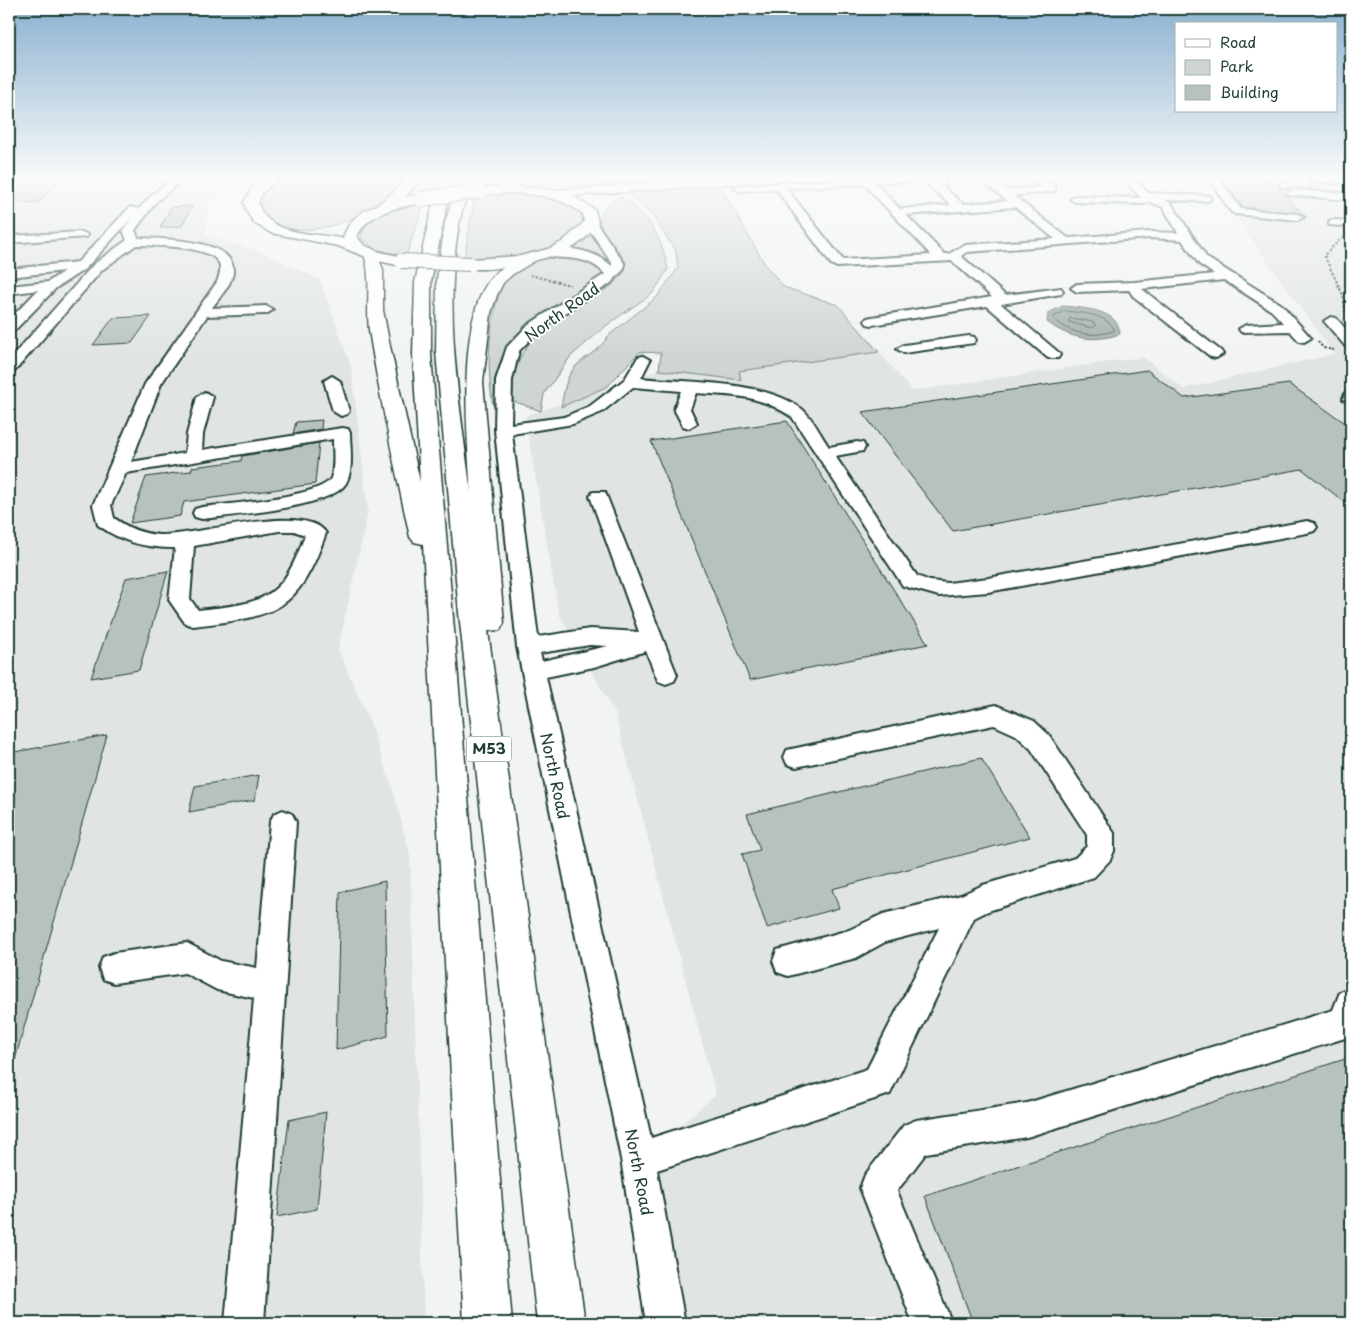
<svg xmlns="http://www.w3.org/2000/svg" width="1360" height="1332" font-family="'Playpen Sans',sans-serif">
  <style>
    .built { fill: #e0e4e3 }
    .green { fill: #ced5d3; stroke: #768984 }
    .water { fill: #a1adaa; stroke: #6d807b }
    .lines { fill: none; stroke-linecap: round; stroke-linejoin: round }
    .shore { stroke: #536a63; stroke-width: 1 }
    .building { fill: #b7c1bd; stroke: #1f3d34 }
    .minor-casing { stroke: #1f3d34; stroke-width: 4 }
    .major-casing { stroke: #1f3d34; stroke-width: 3 }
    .highway-casing { stroke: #1f3d34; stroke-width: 3 }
    .path { stroke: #1f3d34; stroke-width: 2; stroke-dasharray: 2.5 2; stroke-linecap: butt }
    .minor { fill: #fff; fill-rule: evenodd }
    .major { fill: #fff; fill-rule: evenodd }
    .highway { fill: #fff; fill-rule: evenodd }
    .major-bridge-casing { stroke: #1f3d34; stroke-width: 16; stroke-linecap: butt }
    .major-bridge { stroke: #fff; stroke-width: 14 }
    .labels { text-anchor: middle; stroke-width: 4; stroke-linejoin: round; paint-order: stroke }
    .shield { fill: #fff; stroke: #627771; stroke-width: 1 }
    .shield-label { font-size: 15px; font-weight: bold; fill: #1f3d34 }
    .street-label { font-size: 16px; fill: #1f3d34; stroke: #fff }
  </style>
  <rect width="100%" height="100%" fill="#f2f3f3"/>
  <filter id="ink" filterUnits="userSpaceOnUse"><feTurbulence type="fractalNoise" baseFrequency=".02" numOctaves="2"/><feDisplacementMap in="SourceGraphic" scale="10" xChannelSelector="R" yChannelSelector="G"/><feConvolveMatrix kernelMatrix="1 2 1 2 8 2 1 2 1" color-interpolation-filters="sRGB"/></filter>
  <g filter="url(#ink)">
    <path class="built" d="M9 176H246L231 182 207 206 206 235 265 253 320 280 351 366 368 511 338 649 370 723 393 790 410 855 424 1323H9Z
      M1206 176H1351V1323H666L638 1159 716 1095 615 713 559 614 525 416 659 370 738 371 879 352 912 391 1143 357 1183 389 1334 354Z"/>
    <path class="green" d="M286 176H406C400 184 393 192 386 199 358 223 281 250 260 207L264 193Z
      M522 176H573L601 188 583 191 532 186 524 184Z
      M586 176H741L653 181 608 187Z
      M718 183 766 266 784 287 838 305 879 352 739 371 741 380 659 370 661 353 639 352 608 386 561 407C564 393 565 377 576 366 586 356 601 350 608 336L657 297 678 268 676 251 653 217 629 194 665 188Z
      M502 193C518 193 587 195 582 221 580 233 565 242 555 247 528 261 494 259 464 259L475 195Z
      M619 197C648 211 662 239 668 269L653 293 607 325 571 356 544 394 541 411 513 401 510 382 522 354 535 335 553 321 613 285 624 272 626 262 607 238 599 222C603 210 606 203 619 197Z
      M425 201 406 256 375 249 361 238C365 211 403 206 425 201Z
      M593 234 599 246 612 259 607 260C598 250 580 251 568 250L584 242Z
      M557 257 589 260 603 271 600 279C565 301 518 321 501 361 495 375 495 391 493 406 486 364 488 321 504 281 513 265 541 259 557 257Z"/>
    <path class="water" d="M1063 306C1083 308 1119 309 1120 334 1094 343 1069 339 1047 322L1048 313Z"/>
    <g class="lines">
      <path class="shore" d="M1064 311C1082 313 1105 313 1115 330 1094 339 1069 334 1053 318Z
        M1071 318 1093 322 1096 326 1091 328 1069 322Z"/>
    </g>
    <path class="building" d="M9 176H66L38 202 9 204Z
      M1221 177 1271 180 1303 214 1242 207Z
      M192 206 182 226 160 228 171 207Z
      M151 316 132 343 93 345 113 318Z
      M1147 370 1184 398 1289 384 1351 427V507L1302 469 953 531 862 412Z
      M322 420 321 429 293 434 296 422Z
      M787 421 928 644 750 680 651 441Z
      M319 443 315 484 184 502 180 516 130 523 146 477 191 471 192 467 241 461 242 456Z
      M168 571 139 670 91 678 126 578Z
      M107 735 14 1063 9 1062V753Z
      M981 758 1030 837 832 889 839 908 767 928 742 854 760 850 747 814Z
      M259 775 255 800 189 812 195 786Z
      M385 881 388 1036 336 1050 340 892Z
      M1351 1057V1323H973L925 1196Z
      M326 1112 317 1209 277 1217 289 1120Z"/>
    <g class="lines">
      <g class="minor-casing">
        <path id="minor" d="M176 176H187L156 202 135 230 138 238C160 239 234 238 233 271 233 283 219 298 212 308L266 306 273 310 266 314 207 316 161 384 131 462 185 453 187 434 197 397 205 392 213 397 203 434 202 450 342 428 348 429 350 433C350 448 354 469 346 483 332 508 231 515 202 519L195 517 193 513 195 509 202 507C224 504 323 497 331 478 335 467 333 451 333 439L126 473 111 505 114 518C128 528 142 534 159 535 196 537 305 501 326 533 297 615 274 616 193 626L185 623 169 600 175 548C145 548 122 542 98 525L93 505 145 384 217 282C219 276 222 270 219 263 210 245 154 246 136 245L102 270 14 372 9 373V360L94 264 127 240 123 230 132 218 85 269 56 288 14 331 9 332V320L38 290 9 294V286L48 282 64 271 9 277V269L78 262 130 207 139 209 155 192ZM279 531H294L305 535C281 602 265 602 198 610L190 599 194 546Z
          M918 176 919 178 914 181 875 183 900 209 951 205 928 185V181L946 180V184L941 185 963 204 1007 201 976 176H987L1006 190 1041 187 1028 176H1039L1055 187V191L1014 196 1068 238 1150 232 1178 233 1163 207 1150 202 1142 204 1075 202 1070 199 1075 196 1141 198 1121 176H1131L1148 193 1210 196V200L1206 201 1164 200 1171 203 1207 258 1282 305 1311 338 1304 342 1299 341 1290 331 1241 332 1239 329 1246 325 1283 323 1272 311 1224 280 1142 289 1221 351 1223 354 1216 358 1211 357 1133 296 1129 290 1077 292 1071 288 1077 284 1134 282 1214 274 1199 264 1182 240 1150 238 967 252 961 256 1005 295 1061 288 1063 291 1061 294 1001 304 1058 352 1060 355 1058 358H1048L987 306 872 325 867 324 865 321 867 318 872 317 992 297 952 261 837 267 831 264 776 189 739 191 734 188 739 185ZM864 184 931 255 843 260 786 188ZM1015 207 1055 239 964 245 949 254H944L906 215Z
          M1207 176H1217L1241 209 1298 214 1304 217 1298 220 1235 214 1231 212Z
          M1294 176 1351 179V185L1305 180 1310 186 1309 188 1280 187V183L1296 182 1293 178Z
          M1292 190 1351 194V200L1288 195 1287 193Z
          M591 220 595 221 624 263V269L611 283 538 331 519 351 512 380 511 424 564 417 590 406 625 379 638 357 643 356 650 360 641 378C688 383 764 380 802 409 813 418 821 436 829 447L857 442 863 443 865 447 863 451 835 456 917 576 930 581 948 583 988 578 1307 521 1314 523 1317 527 1314 531 1307 533 988 592 939 596 903 586 792 417C757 394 736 396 696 393L690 409 697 423 689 428 683 426 674 409 681 391 633 387 602 412 573 424 512 434 538 637 590 629 639 632 590 496 593 492H605L677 675 674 681 666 684 658 681 646 651 594 667 546 677 651 1138 867 1069 939 928 885 942 856 958 788 976 777 972 773 961 777 950 849 930 883 914 961 895 983 885 1075 858 1087 846V835L1031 749 1016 735 994 725 796 767 787 764 784 757 787 750 996 705 1034 721 1049 735 1114 833V851L1110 860 1094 877 988 911 974 918 890 1094 657 1170 685 1323H646L621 1159 517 647 495 430 496 380 507 347 528 325 605 274C583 250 553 263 544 253L546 250C567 245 596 251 612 266V263L585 223ZM590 645 608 646 542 661 540 653Z
          M1333 220 1351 221V227L1329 225V221Z
          M82 232 88 235 86 237 9 243V236Z
          M1331 317 1336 318 1351 335V348L1346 347 1324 321Z
          M969 336 974 337 976 340 974 343 904 353 897 349 904 345Z
          M332 376 340 381 349 411 347 414 341 416 333 411 324 381Z
          M1351 391V404L1343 399 1345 393Z
          M283 810 292 814 296 822 264 1323H225L254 998 217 990 185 973 114 983 103 979 99 968 103 957 114 953 187 943 221 961 257 968 270 822 274 814Z
          M1351 988V1035L1345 1038 1027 1137 926 1153 897 1191 952 1323H913L860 1188 865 1175 904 1125 916 1120 1027 1103 1333 1010 1340 992Z"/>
      </g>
      <g class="major-casing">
        <path id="major" d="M269 176H283L262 193 258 202C266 237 316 232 344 239L343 237C346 230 350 222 356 217 368 206 409 192 425 196L427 199 425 202C399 208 369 210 357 237L364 245 377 251 406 258 409 261 401 266 374 260 338 246 271 233 254 223 247 212 244 202 252 188Z
          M726 176H789L783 180 572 196 595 210 598 223C591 233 582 243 570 249 555 257 474 279 463 264L471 259 520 256 548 249 562 242 584 222 583 214C553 191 517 192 480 195L475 194 474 191 475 188 509 186 553 190 591 188Z"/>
      </g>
      <g class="highway-casing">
        <path id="highway" d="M409 176H422C414 188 391 216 375 212L373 209 375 206 393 193Z
          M460 176H472C468 192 462 208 459 224 443 313 460 405 471 494 468 441 455 319 492 277 502 266 520 256 534 253L541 257 513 274 503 283 497 295 491 313 483 382 504 623 500 630 488 631 585 1323H537L459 613 436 352 437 279 445 223Z
          M494 176H506L511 182 524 189 518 193 502 188Z
          M441 195 448 199 431 282V355L512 1323H464L423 544 414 542 410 537C395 468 380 400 369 330 366 305 372 278 364 254L371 250 376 251 383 270V310L390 346 420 482 413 355 415 282 434 199Z"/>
      </g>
      <path class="path" d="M1343 237 1324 255 1343 295 1346 314
        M530 275 570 285
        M1318 341 1323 348 1334 350"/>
      <use href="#minor" class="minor"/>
      <use href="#major" class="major"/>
      <use href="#highway" class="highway"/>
      <g class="major-bridge-casing">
        <path id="major-bridge" d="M420 199 480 191
          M401 261 471 264"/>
      </g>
      <use href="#major-bridge" class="major-bridge"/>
    </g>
  </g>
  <linearGradient id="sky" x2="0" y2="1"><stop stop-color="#8bb1cf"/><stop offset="0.49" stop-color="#f9fafa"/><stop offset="1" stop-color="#f9fafa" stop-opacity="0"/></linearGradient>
  <rect width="1360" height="362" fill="url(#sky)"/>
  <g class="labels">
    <rect class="shield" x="466.5" y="736.5" width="45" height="25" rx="4"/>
    <g class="shield-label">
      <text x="489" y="754">M53</text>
    </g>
    <g class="street-label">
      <text transform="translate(562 312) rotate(-36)" y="6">North Road</text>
      <text transform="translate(555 776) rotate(78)" y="6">North Road</text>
      <text transform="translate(639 1172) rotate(79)" y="6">North Road</text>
    </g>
  </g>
  <rect width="1360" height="1332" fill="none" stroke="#fff" stroke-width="30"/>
  <rect x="15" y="15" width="1330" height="1302" fill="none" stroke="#1f3d34" stroke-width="2" filter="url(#ink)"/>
  <rect x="1175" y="22" width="162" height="90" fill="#ffffff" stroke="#a5b1ae"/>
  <rect x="1185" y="39" width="25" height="8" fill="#ffffff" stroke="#a5b1ae"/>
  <text x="1220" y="48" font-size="15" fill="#1f3d34">Road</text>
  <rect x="1185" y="60" width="25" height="15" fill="#ced5d3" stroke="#a5b1ae"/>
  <text x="1220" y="72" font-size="15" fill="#1f3d34">Park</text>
  <rect x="1185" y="85" width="25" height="15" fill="#b7c1bd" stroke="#a5b1ae"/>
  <text x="1220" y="98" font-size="15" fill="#1f3d34">Building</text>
</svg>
